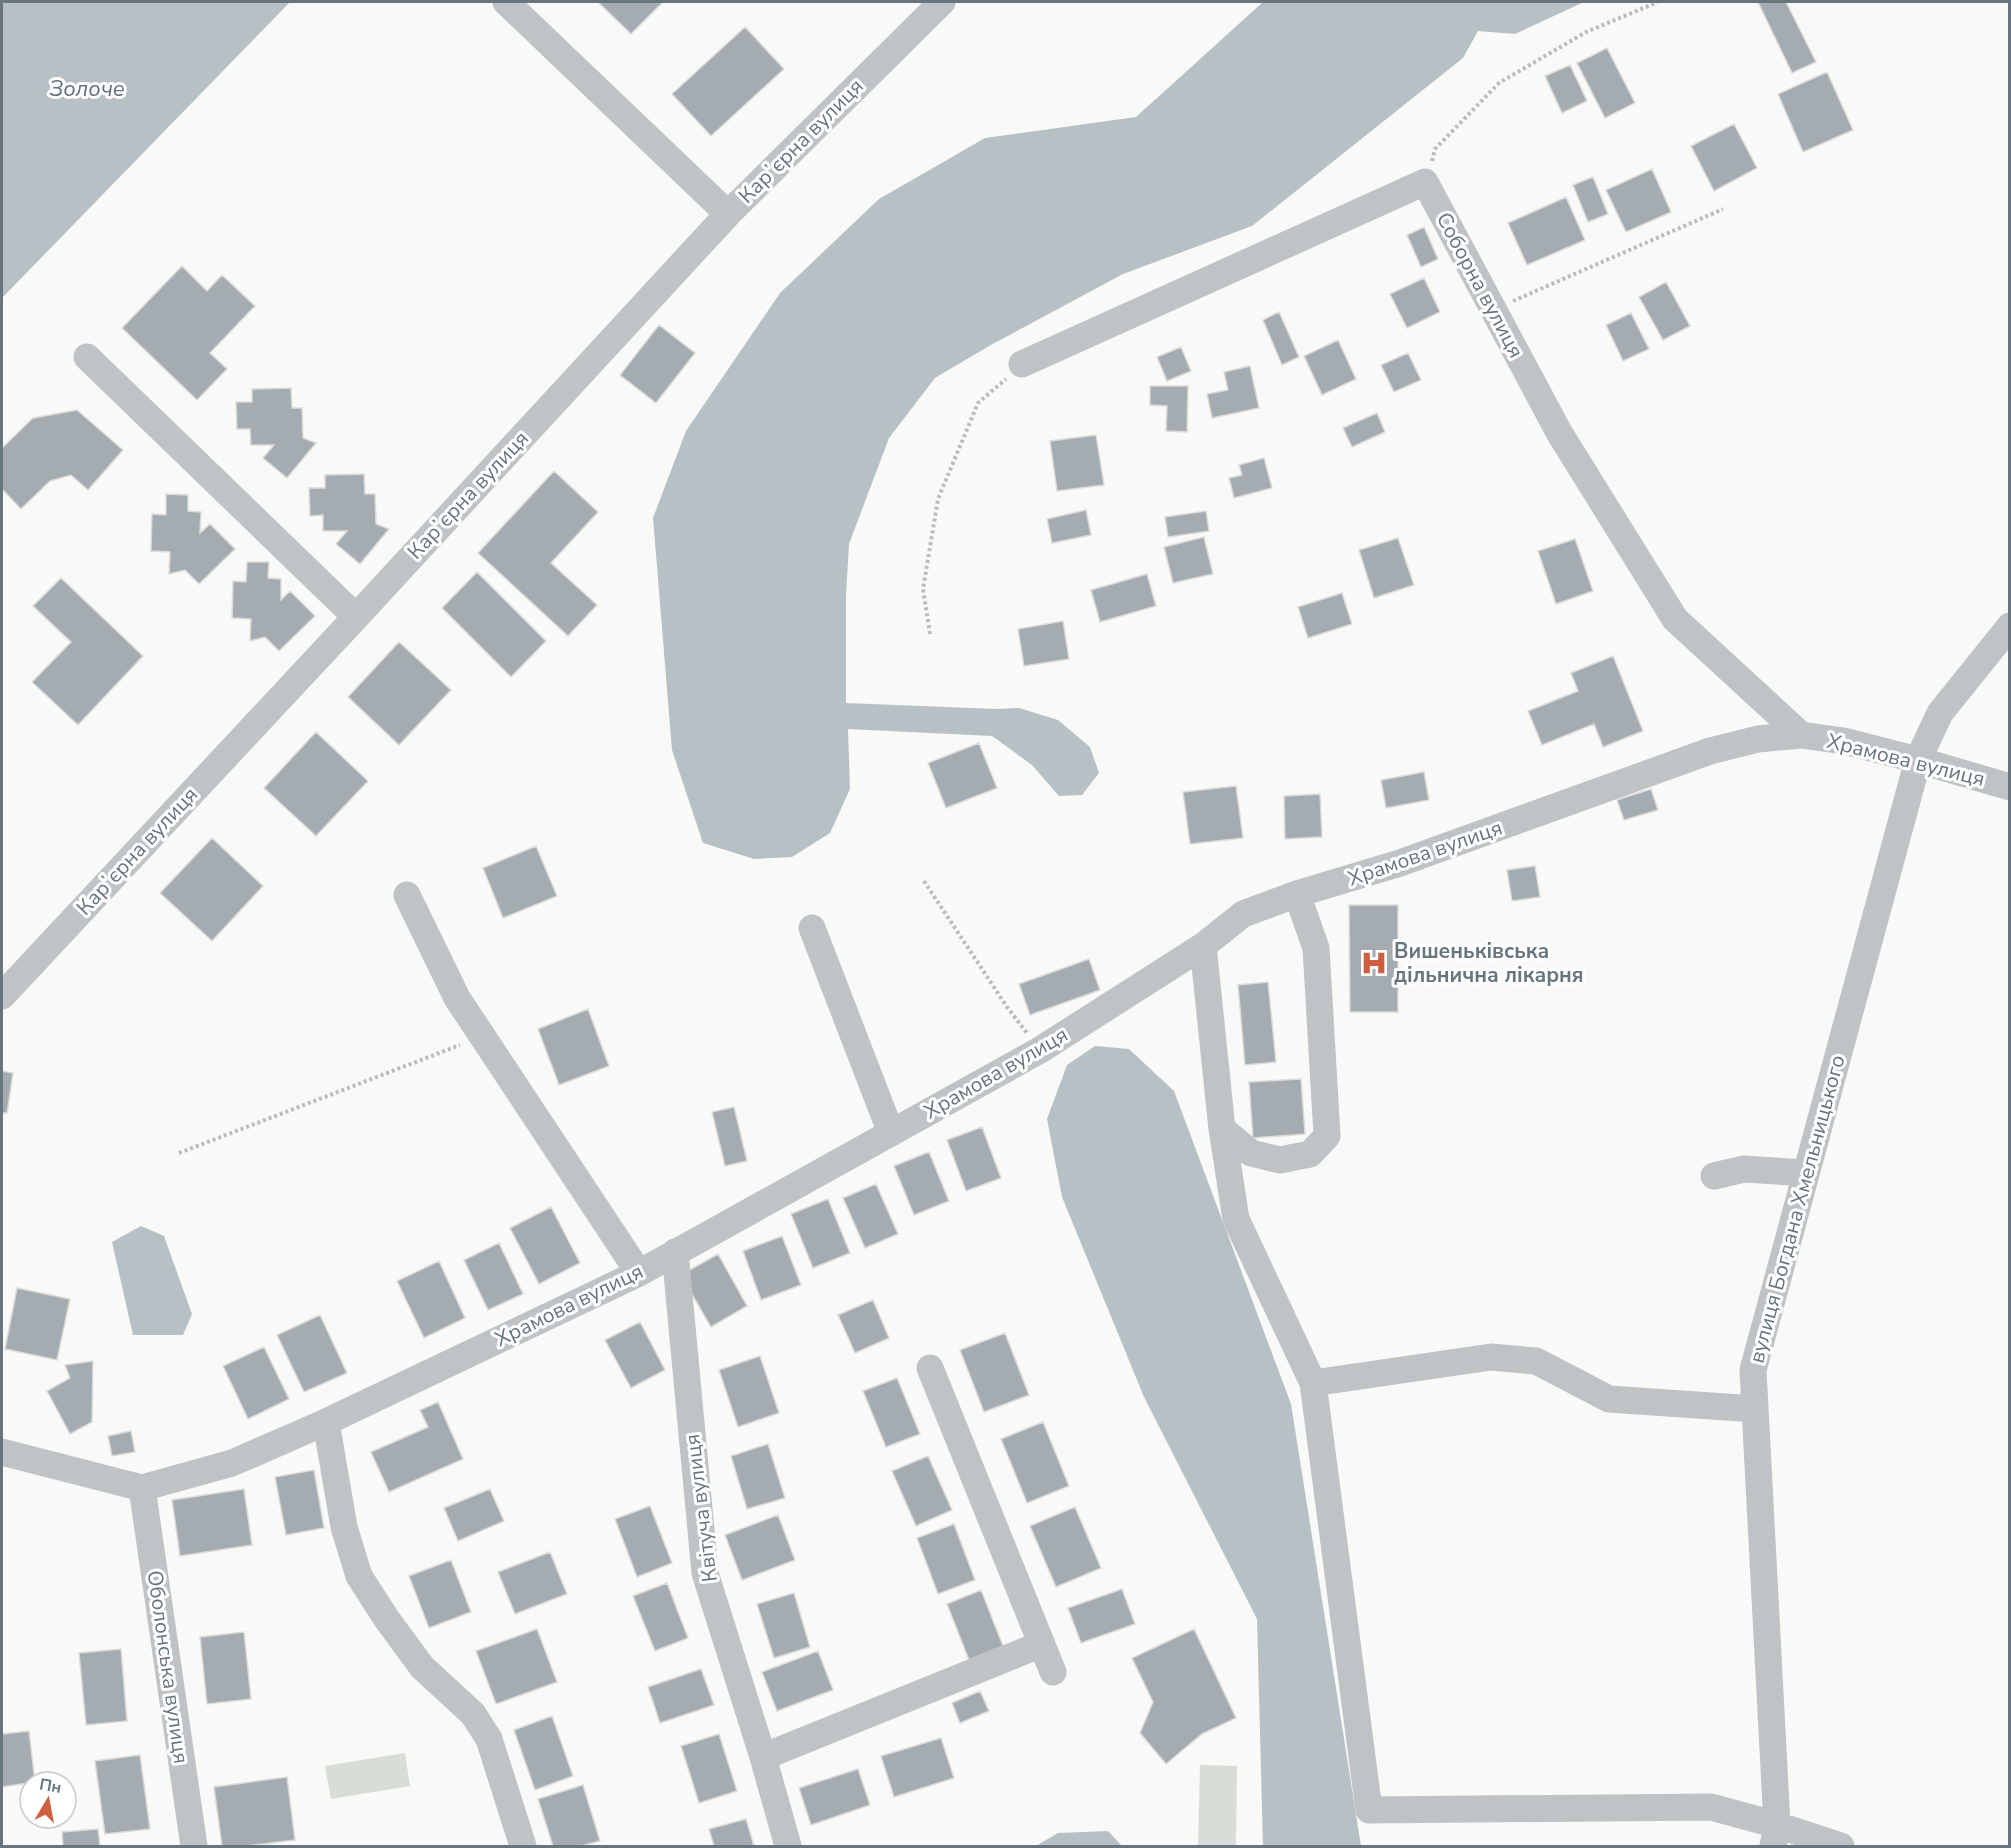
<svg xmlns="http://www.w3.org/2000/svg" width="2011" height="1848" font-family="'Nunito Sans',sans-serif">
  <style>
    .green { fill: #d9ddd7 }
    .water { fill: #b7c1c5 }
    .building { fill: #a4acb1; stroke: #dbdbd9; stroke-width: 1.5 }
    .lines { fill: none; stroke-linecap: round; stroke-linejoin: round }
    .path { stroke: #b9bcbe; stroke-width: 4; stroke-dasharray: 3 3; stroke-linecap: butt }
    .minor { stroke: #bfc3c6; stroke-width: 27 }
    .labels { text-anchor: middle; stroke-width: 6; stroke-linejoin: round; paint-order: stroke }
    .street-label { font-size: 21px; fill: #67757e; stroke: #fff }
    .poi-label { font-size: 21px; font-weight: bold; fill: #67757e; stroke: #fff; text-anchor: start }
    .water-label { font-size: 22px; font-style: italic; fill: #627378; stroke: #fff }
  </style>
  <rect width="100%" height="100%" fill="#f9f9f7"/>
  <path class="green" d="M405 1753 410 1786 331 1799 325 1766Z
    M1200 1765 1237 1766 1236 1846 1198 1845Z"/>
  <path class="water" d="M2 2H290L2 298Z
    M1263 2H1584L1515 34 1478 31 1463 58 1252 226 1123 274 989 346 935 378 889 438 849 544 846 595V703L997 709 1019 708 1058 720 1090 747 1099 773 1082 795 1059 796 1032 765 992 736 848 729 850 789 830 833 792 857 754 859 703 843 672 750 653 518 686 431 780 293 879 199 985 138 1136 117Z
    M1095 1046 1129 1049 1174 1091 1291 1404 1361 1846H1263L1257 1619 1144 1397 1062 1197 1047 1119 1067 1065Z
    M141 1226 164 1236 192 1314 183 1335H133L112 1242Z
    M1108 1831 1122 1846H1036L1058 1833Z"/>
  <path class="building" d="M598 2H663L631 34Z
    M1758 2H1786L1816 62 1792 73Z
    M745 27 784 69 711 136 672 94Z
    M1607 48 1635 103 1605 118 1577 63Z
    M1570 65 1587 101 1562 113 1545 76Z
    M1827 72 1853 130 1803 152 1778 94Z
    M1734 124 1757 168 1714 191 1691 146Z
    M1652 169 1671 212 1626 232 1606 190Z
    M1593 177 1608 214 1588 222 1573 185Z
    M1566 197 1585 240 1527 265 1508 223Z
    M1424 227 1438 259 1421 267 1407 235Z
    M182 266 207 291 222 275 255 306 210 353 227 369 197 400 122 328Z
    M1424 278 1440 312 1407 328 1390 294Z
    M1666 282 1690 326 1663 340 1639 297Z
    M1279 312 1299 357 1282 365 1263 320Z
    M1631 313 1649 349 1623 361 1606 325Z
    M659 325 695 353 656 403 620 375Z
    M1338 340 1356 379 1322 395 1304 356Z
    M1181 347 1191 371 1167 381 1157 357Z
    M1408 353 1421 380 1394 392 1381 365Z
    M1250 366 1259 408 1212 418 1207 394 1228 390 1224 372Z
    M1150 386H1188L1187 432 1166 431 1167 406 1150 405Z
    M291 388 292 408H302L303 438 316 443 287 478 263 458 274 445H251L250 429H237L236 402H252V389Z
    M77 410 123 450 88 490 71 475 50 481 21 509 2 489V448L33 418Z
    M1377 413 1385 432 1352 447 1343 428Z
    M1096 435 1104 485 1057 491 1050 441Z
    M1264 458 1272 488 1234 498 1229 478 1242 475 1239 465Z
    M554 471 598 512 551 563 597 605 568 636 478 553Z
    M364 474 365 494H375L376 524 389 529 360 564 336 544 347 531H323V515L310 516 309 488H325V475Z
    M166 494 188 495V511L201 512 200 533 210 524 235 549 199 584 185 570 169 574 170 552 151 551 152 514 166 515Z
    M1086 510 1091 535 1052 543 1047 519Z
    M1206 511 1209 531 1168 537 1165 517Z
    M1204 537 1213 574 1173 583 1164 547Z
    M1398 538 1414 585 1374 598 1359 550Z
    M1575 539 1593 591 1556 604 1538 551Z
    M247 562H269L268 578 281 579V600L290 591 315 616 279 651 265 637 250 641 251 619 232 618 233 581 246 582Z
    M477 572 546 641 511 677 442 608Z
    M1147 574 1156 606 1100 622 1091 590Z
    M61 578 143 656 78 725 32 682 71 642 33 606Z
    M1342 593 1352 624 1308 638 1298 607Z
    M1063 621 1069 659 1024 666 1018 629Z
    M399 642 451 690 399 745 348 697Z
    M1613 656 1643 731 1603 747 1594 724 1542 745 1528 711 1578 691 1571 673Z
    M316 732 368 781 316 836 264 788Z
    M979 743 997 788 946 808 928 763Z
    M1424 772 1429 800 1386 808 1381 780Z
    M1236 786 1243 838 1190 844 1183 792Z
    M1651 789 1658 810 1624 820 1617 800Z
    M1320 794 1322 837 1285 839 1284 796Z
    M212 838 263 886 212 941 160 893Z
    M536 846 557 896 503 918 483 868Z
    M1535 866 1540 897 1512 901 1507 870Z
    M1349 905H1398V1012H1350Z
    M1089 959 1100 990 1030 1015 1019 984Z
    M1268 982 1276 1062 1245 1065 1238 985Z
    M588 1009 609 1066 559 1085 538 1029Z
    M2 1071 13 1073 7 1113H2Z
    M1301 1079 1305 1134 1253 1138 1249 1082Z
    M734 1107 747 1161 725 1166 712 1112Z
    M982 1127 1001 1178 966 1191 947 1140Z
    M929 1152 949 1201 914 1215 894 1166Z
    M876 1184 898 1234 865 1248 843 1198Z
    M828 1199 850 1253 813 1268 791 1214Z
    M551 1207 580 1263 539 1284 510 1228Z
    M782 1236 801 1285 761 1300 743 1251Z
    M499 1243 523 1294 488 1310 464 1260Z
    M718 1254 747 1306 711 1327 681 1275Z
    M439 1261 465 1318 424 1338 397 1281Z
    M17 1288 70 1299 57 1360 5 1349Z
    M873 1300 889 1338 855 1353 838 1315Z
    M320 1315 347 1373 304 1392 277 1335Z
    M640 1322 665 1370 631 1388 605 1340Z
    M1005 1333 1029 1395 984 1412 960 1350Z
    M264 1347 289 1399 248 1419 223 1366Z
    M760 1356 779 1413 738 1427 719 1370Z
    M93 1361 92 1422 70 1434 47 1391 70 1378 65 1365Z
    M897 1378 920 1434 886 1447 863 1391Z
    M438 1402 463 1459 389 1492 371 1452 428 1427 420 1410Z
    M1043 1422 1069 1486 1027 1503 1001 1439Z
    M131 1431 135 1452 112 1456 108 1436Z
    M768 1444 785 1498 747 1509 731 1456Z
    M928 1456 952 1510 916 1526 892 1471Z
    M314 1470 324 1528 286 1535 275 1477Z
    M244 1489 252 1545 180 1556 172 1500Z
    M490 1489 504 1521 458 1541 444 1508Z
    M650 1506 672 1563 637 1577 615 1519Z
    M1075 1507 1101 1568 1056 1587 1030 1526Z
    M778 1515 795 1560 742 1580 725 1535Z
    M954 1524 975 1580 938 1594 917 1538Z
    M550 1552 567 1594 515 1614 498 1572Z
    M451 1560 471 1612 429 1628 409 1576Z
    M667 1583 688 1638 655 1651 633 1596Z
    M1122 1589 1135 1624 1081 1643 1068 1608Z
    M981 1590 1003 1646 969 1660 947 1604Z
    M794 1593 810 1647 774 1658 757 1604Z
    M537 1629 557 1682 496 1704 476 1651Z
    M1194 1629 1236 1718 1202 1734 1166 1764 1140 1733 1153 1702 1132 1658Z
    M244 1632 251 1699 207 1704 200 1637Z
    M121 1649 127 1721 86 1725 79 1653Z
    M818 1651 833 1690 777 1711 762 1672Z
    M701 1669 714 1705 660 1723 648 1687Z
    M980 1691 989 1711 960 1723 952 1703Z
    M552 1716 573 1776 535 1790 514 1730Z
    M29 1731 35 1782 2 1787V1734Z
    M719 1734 737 1791 699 1803 681 1746Z
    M941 1738 954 1778 894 1797 881 1756Z
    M140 1755 150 1829 105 1834 95 1761Z
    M858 1769 870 1805 811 1825 799 1788Z
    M287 1777 295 1840 247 1846H222L214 1787Z
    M583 1785 600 1841 581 1846H553L538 1799Z
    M746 1819 754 1846H714L709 1829Z
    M98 1829 100 1846H63L62 1832Z"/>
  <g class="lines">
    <path class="path" d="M1432 161 1435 149 1499 83 1586 32 1658 2
      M1513 301 1723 209
      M930 634 923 589 938 499 978 403 1006 379
      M924 881 1007 1007 1027 1033
      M179 1153 460 1045"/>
    <path class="minor" d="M506 2 728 214
      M87 357 356 617
      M1022 364 1425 182 1560 434 1675 619 1801 735
      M407 895 457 998 639 1273
      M812 928 891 1133
      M1203 946 1222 1129 1236 1219 1313 1383 1369 1810 1711 1807 1777 1825 1841 1846
      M2 996 356 617 728 214 942 2
      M1222 1129 1251 1153 1280 1160 1310 1154 1327 1136 1316 948 1297 894
      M1714 1176 1744 1169 1806 1173
      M675 1252 705 1573 763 1757 788 1846
      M930 1368 1053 1672
      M1313 1383 1491 1357 1536 1361 1609 1399 1755 1409
      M326 1422 344 1527 359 1576 386 1618 422 1667 473 1714 489 1739 523 1846
      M2 1452 142 1488 232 1463 326 1422 639 1273 1040 1050 1203 946 1243 914 1297 894 1400 863 1710 751 1758 739 1801 735 1844 741 1918 760 2010 787
      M142 1488 194 1846
      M763 1757 1042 1644
      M1773 1846 1777 1825 1753 1370 1918 760 1940 713 2010 626"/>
  </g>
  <defs>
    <g id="hospital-bare" transform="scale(2.07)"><path d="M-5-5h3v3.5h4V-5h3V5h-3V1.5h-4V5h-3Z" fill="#cf5f41" stroke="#fff" stroke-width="2.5" paint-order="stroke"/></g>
  </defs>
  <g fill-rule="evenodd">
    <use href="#hospital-bare" x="1374" y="963"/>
  </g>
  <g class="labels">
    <g class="street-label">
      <text transform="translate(801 141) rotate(-45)" y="7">Карʼєрна вулиця</text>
      <text transform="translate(1480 285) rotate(62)" y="7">Соборна вулиця</text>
      <text transform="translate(468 495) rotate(-47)" y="7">Карʼєрна вулиця</text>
      <text transform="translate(1906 760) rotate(14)" y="7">Храмова вулиця</text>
      <text transform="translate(137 851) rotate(-47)" y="7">Карʼєрна вулиця</text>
      <text transform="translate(1425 853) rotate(-19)" y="7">Храмова вулиця</text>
      <text transform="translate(996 1073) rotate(-30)" y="7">Храмова вулиця</text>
      <text transform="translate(1797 1209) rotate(-75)" y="7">вулиця Богдана Хмельницького</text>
      <text transform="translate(569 1305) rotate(-26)" y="7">Храмова вулиця</text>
      <text transform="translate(701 1508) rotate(-97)" y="7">Квітуча вулиця</text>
      <text transform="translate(168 1667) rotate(82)" y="7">Оболонська вулиця</text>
    </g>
    <g class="poi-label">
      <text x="1394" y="958">Вишеньківська<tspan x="1394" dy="24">дільнична лікарня</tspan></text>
    </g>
    <g class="water-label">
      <text x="87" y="96">Золоче</text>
    </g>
  </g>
  <rect width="2011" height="1848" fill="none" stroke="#67757e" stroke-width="6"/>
  <g transform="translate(48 1800) rotate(10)"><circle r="28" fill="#ffffff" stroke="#c2c8cb" stroke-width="1.5"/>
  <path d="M0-4.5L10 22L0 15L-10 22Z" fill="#cf5f41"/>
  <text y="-9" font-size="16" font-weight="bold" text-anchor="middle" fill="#67757e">Пн</text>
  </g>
</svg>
